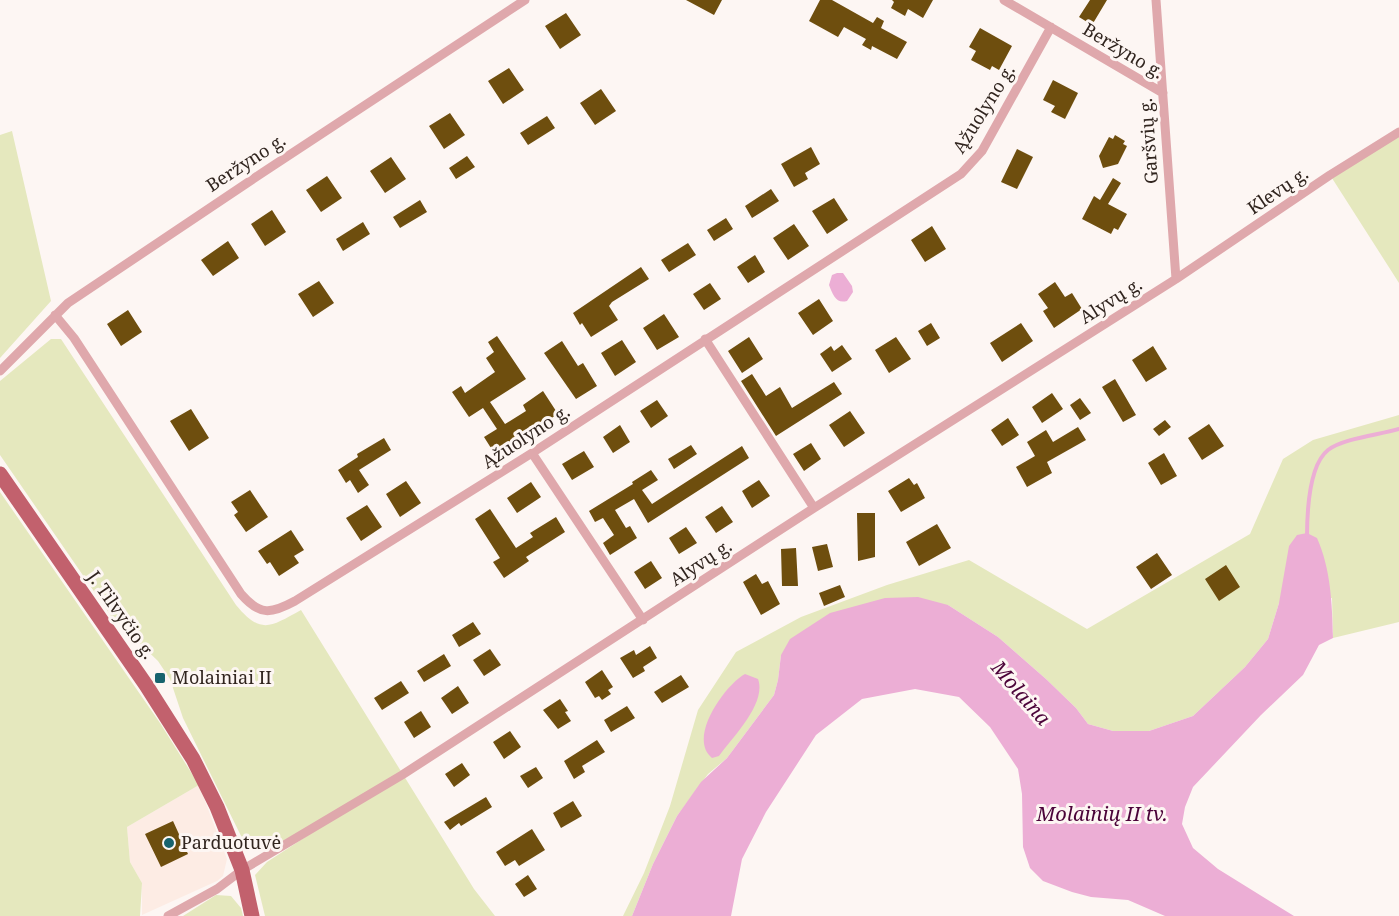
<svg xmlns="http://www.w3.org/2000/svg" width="1399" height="916" font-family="'Noto Serif',serif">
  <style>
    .built { fill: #fdece4 }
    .green { fill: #e5e8be }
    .water { fill: #ecaed5 }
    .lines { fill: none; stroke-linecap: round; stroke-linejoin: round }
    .stream { stroke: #ecaed5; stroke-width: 4 }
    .building { fill: #6e4e0e }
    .street { stroke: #dfa8ac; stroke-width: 9 }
    .primary { stroke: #c2616d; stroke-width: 15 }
    .poi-dot { fill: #17636e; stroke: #fdf6f3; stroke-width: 2 }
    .labels { text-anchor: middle; stroke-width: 6; stroke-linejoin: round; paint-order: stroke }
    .street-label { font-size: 18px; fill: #31251f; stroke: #fdf6f3 }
    .poi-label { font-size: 18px; fill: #31251f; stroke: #fdf6f3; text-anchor: start }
    .water-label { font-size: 20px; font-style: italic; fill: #4b0339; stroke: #fdf6f3 }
  </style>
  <rect width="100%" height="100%" fill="#fdf6f3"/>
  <path class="built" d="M199 785 227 859 223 876 217 881 142 915V883L130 862 127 827Z"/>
  <path class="green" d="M12 131 51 301 0 358V135Z
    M1399 132V283L1330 175Z
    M51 339H61L236 605C261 635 270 627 301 610L474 889 495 916H265L255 875 267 862 390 782 272 847 259 851 250 849 243 840 183 718 170 679 158 661 111 616 0 455V381Z
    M1399 415V622L1333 638 1332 598 1279 603 1268 639 1245 667 1193 716 1149 731H1113L1088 724 1076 708 1046 679 998 637 948 605 781 655 778 680 774 695 727 758 708 774 677 816 653 864 632 916H623L644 873 670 806 698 710 736 652 801 617 887 585 969 560 1087 629 1250 534 1283 459 1313 440Z
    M0 492 160 723 199 785 127 827 130 862 142 883 140 916H0Z
    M216 895 231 896 241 908 243 916H183Z"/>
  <path class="water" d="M837 273H843L852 286 853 292 847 301C836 304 833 295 829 285L832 275Z
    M1307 533 1317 538C1331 570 1332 603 1333 638L1319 645 1303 675 1261 715 1193 787 1185 807 1182 824 1193 848 1218 869 1294 916H1165L1128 900 1091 897 1072 892 1043 881 1030 868 1023 847 1022 794 1018 769 990 727 959 697 915 689 862 699 816 735 766 812 742 859 731 916H632L653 864 677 816 701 782 727 758 774 695 778 680 781 655 790 639 830 613 885 598 918 597 948 605 998 637 1046 679 1076 708 1088 724 1113 731H1149L1193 716 1245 667 1268 639 1279 603 1289 546 1297 535Z
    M745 674 758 679C767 703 733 737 719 756L712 758C687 738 725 685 745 674Z"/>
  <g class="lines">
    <path class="stream" d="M1307 538C1307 515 1308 466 1328 450 1344 438 1379 435 1399 429"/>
  </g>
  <path class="building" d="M686 0H722L714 15Z
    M820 0H832L873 23 877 17 884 21 881 28 907 42 897 59 872 46 871 50 862 45 866 39 844 27 838 37 809 21Z
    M892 0H933L923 18 908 9 905 16 891 8 894 2Z
    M1090 0H1107L1092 25 1079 17Z
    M566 13 581 35 560 49 545 26Z
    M980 28 1012 46 999 70 992 66 990 70 971 60 976 51 969 47Z
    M509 68 524 90 503 104 488 81Z
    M1053 80 1078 93 1065 119 1051 112 1055 106 1043 100Z
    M601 89 616 111 595 125 580 103Z
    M450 113 465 135 444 149 429 126Z
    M547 116 555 128 528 145 520 133Z
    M1115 135 1125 141 1123 144 1127 146 1118 164 1103 168 1099 156 1109 137 1113 139Z
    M811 147 820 164 805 173 808 179 794 187 781 164Z
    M1017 149 1033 157 1017 189 1001 182Z
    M467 156 475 167 456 179 449 168Z
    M391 157 406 179 385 193 370 171Z
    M327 176 342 198 321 212 306 190Z
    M1113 178 1121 183 1108 204 1127 214 1118 230 1114 228 1111 234 1082 219 1094 196 1100 200Z
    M771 189 779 201 752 218 745 206Z
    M834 198 848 220 827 234 812 211Z
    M420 200 427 212 400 228 393 217Z
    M272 210 286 232 265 246 251 224Z
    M726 218 733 229 714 241 707 230Z
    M363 222 370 234 343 251 336 239Z
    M794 224 809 246 788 260 773 238Z
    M932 226 946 249 925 262 911 240Z
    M228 241 239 258 213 276 201 260Z
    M688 243 696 255 669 272 661 260Z
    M755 255 765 272 748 283 737 267Z
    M641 267 649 279 612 302 609 306 618 320 591 337 582 323 580 325 573 313Z
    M319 281 334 303 313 317 298 294Z
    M1055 282 1065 297 1072 293 1082 309 1054 328 1043 311 1048 308 1038 294Z
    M710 283 721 299 704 310 693 294Z
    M819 299 833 321 813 335 798 313Z
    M128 310 142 332 121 346 107 324Z
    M664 314 679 337 657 350 643 328Z
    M931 323 940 338 927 346 918 331Z
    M1021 323 1033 341 1002 362 990 343Z
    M497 336 526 379 490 402 505 424 526 411 523 405 543 391 558 414 522 437 523 440 496 456 484 437 497 429 483 408 469 417 452 392 461 386 465 393 495 372 486 358 494 352 488 342Z
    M749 337 763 359 742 373 728 351Z
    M896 337 911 359 889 373 875 350Z
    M622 340 636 362 615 376 601 353Z
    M562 341 578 366 583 363 597 386 576 399 544 353Z
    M842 345 852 359 832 372 820 354 831 346 834 351Z
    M1153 346 1167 369 1146 382 1132 360Z
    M752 374 766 396 780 387 792 408 834 382 842 394 776 436 741 381Z
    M1115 379 1136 415 1123 422 1102 387Z
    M1052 393 1063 409 1042 423 1032 407Z
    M1080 398 1091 413 1080 420 1070 405Z
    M657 400 668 416 651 428 640 411Z
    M191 409 209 438 189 451 170 421Z
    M850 411 865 433 844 447 829 425Z
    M1008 418 1019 435 1002 446 991 430Z
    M1165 420 1171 427 1159 436 1153 429Z
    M1209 424 1224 446 1202 460 1188 438Z
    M620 425 630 442 613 453 603 437Z
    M1078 427 1086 440 1047 462 1052 473 1027 487 1016 467 1035 456 1027 442 1046 430 1053 442Z
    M384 438 391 450 359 470 369 485 358 493 350 480 346 483 338 470 358 457 357 454Z
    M811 443 821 459 804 471 793 454Z
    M691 445 697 454 674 469 668 459Z
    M742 446 749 458 648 523 634 499 615 510 626 528 630 526 637 538 610 555 603 543 614 535 603 518 595 522 589 511 633 484 632 482 651 470 658 480 642 490 652 504Z
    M584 451 594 467 572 480 562 464Z
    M1164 453 1177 476 1161 485 1148 463Z
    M909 478 914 485 917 483 925 498 901 512 888 491Z
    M759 480 770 496 752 508 742 491Z
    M406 481 421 503 400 517 386 494Z
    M531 482 541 497 517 513 507 498Z
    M250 490 268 517 246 532 234 515 238 512 231 502Z
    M367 505 382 527 361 541 346 518Z
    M722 506 733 522 716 533 705 517Z
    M490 509 516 548 533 537 530 533 556 517 565 532 526 557 529 561 504 578 493 562 500 558 475 519Z
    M857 513H875V557L858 561Z
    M937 524 951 548 919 566 906 542Z
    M686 527 697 543 679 554 669 538Z
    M291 530 304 550 294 556 299 563 279 576 270 562 267 564 258 551Z
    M827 544 833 567 818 571 812 547Z
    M796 548 798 586H782L781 549Z
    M1157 553 1172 575 1151 589 1136 567Z
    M651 561 662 578 645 589 634 572Z
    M1226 565 1240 587 1219 601 1205 579Z
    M756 574 762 584 768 581 780 604 761 615 743 582Z
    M840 585 845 597 824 606 819 593Z
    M473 622 481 634 459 647 452 635Z
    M650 646 657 658 643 667 645 671 633 678 620 658 634 650 636 655Z
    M490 649 501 665 484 676 473 660Z
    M444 654 451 666 424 682 417 671Z
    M602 670 613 687 608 690 611 694 602 700 599 696 595 698 585 682Z
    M681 675 689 687 662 703 654 692Z
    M401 681 409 693 382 710 374 698Z
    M458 686 469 703 452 714 441 698Z
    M560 699 568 711 565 712 571 721 558 729 543 710Z
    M627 706 635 718 611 732 604 720Z
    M421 711 431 727 414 738 404 722Z
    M510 731 521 747 504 759 493 742Z
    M597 740 605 752 582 766 585 772 574 779 564 761Z
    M462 763 470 775 454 787 445 774Z
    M536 767 543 778 528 788 520 776Z
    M486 797 492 807 461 826 459 823 450 830 444 822Z
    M573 801 582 816 561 828 553 813Z
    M173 821 188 854 161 867 145 834Z
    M532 829 545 850 519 866 515 860 505 866 496 852Z
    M528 875 537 889 524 897 515 884Z"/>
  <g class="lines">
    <path class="street" d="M1004 0 1163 93
      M1156 0 1176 279
      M55 315 74 338 241 594C260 616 271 614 295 601L532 453 961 174 982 151 1051 27
      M705 339 814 508
      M0 371 68 303 262 173 525 0
      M532 453 643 620
      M168 916 217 889 242 870 402 775 814 508 1176 279 1330 175 1399 132"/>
    <path class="primary" d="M0 474 146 685 193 759 217 807 242 870 252 916"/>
  </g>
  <g class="poi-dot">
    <rect x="154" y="672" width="12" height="12" rx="3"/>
    <circle cx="169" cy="843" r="6"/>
  </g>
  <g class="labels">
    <g class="street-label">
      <text transform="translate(1123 51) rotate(31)" y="6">Beržyno g.</text>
      <text transform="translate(984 109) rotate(-58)" y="6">Ąžuolyno g.</text>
      <text transform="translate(1149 141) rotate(-94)" y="6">Garšvių g.</text>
      <text transform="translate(246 163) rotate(-33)" y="6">Beržyno g.</text>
      <text transform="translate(1278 191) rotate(-34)" y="6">Klevų g.</text>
      <text transform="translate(1111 301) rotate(-32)" y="6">Alyvų g.</text>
      <text transform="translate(526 437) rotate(-33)" y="6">Ąžuolyno g.</text>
      <text transform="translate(701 563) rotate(-33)" y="6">Alyvų g.</text>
      <text transform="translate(121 615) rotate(55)" y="6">J. Tilvyčio g.</text>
    </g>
    <g class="poi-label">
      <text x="172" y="684">Molainiai II</text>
      <text x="181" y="849">Parduotuvė</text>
    </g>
    <g class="water-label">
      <text transform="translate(1021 693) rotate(49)" y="7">Molaina</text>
      <text x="1102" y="821">Molainių II tv.</text>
    </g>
  </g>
</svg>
